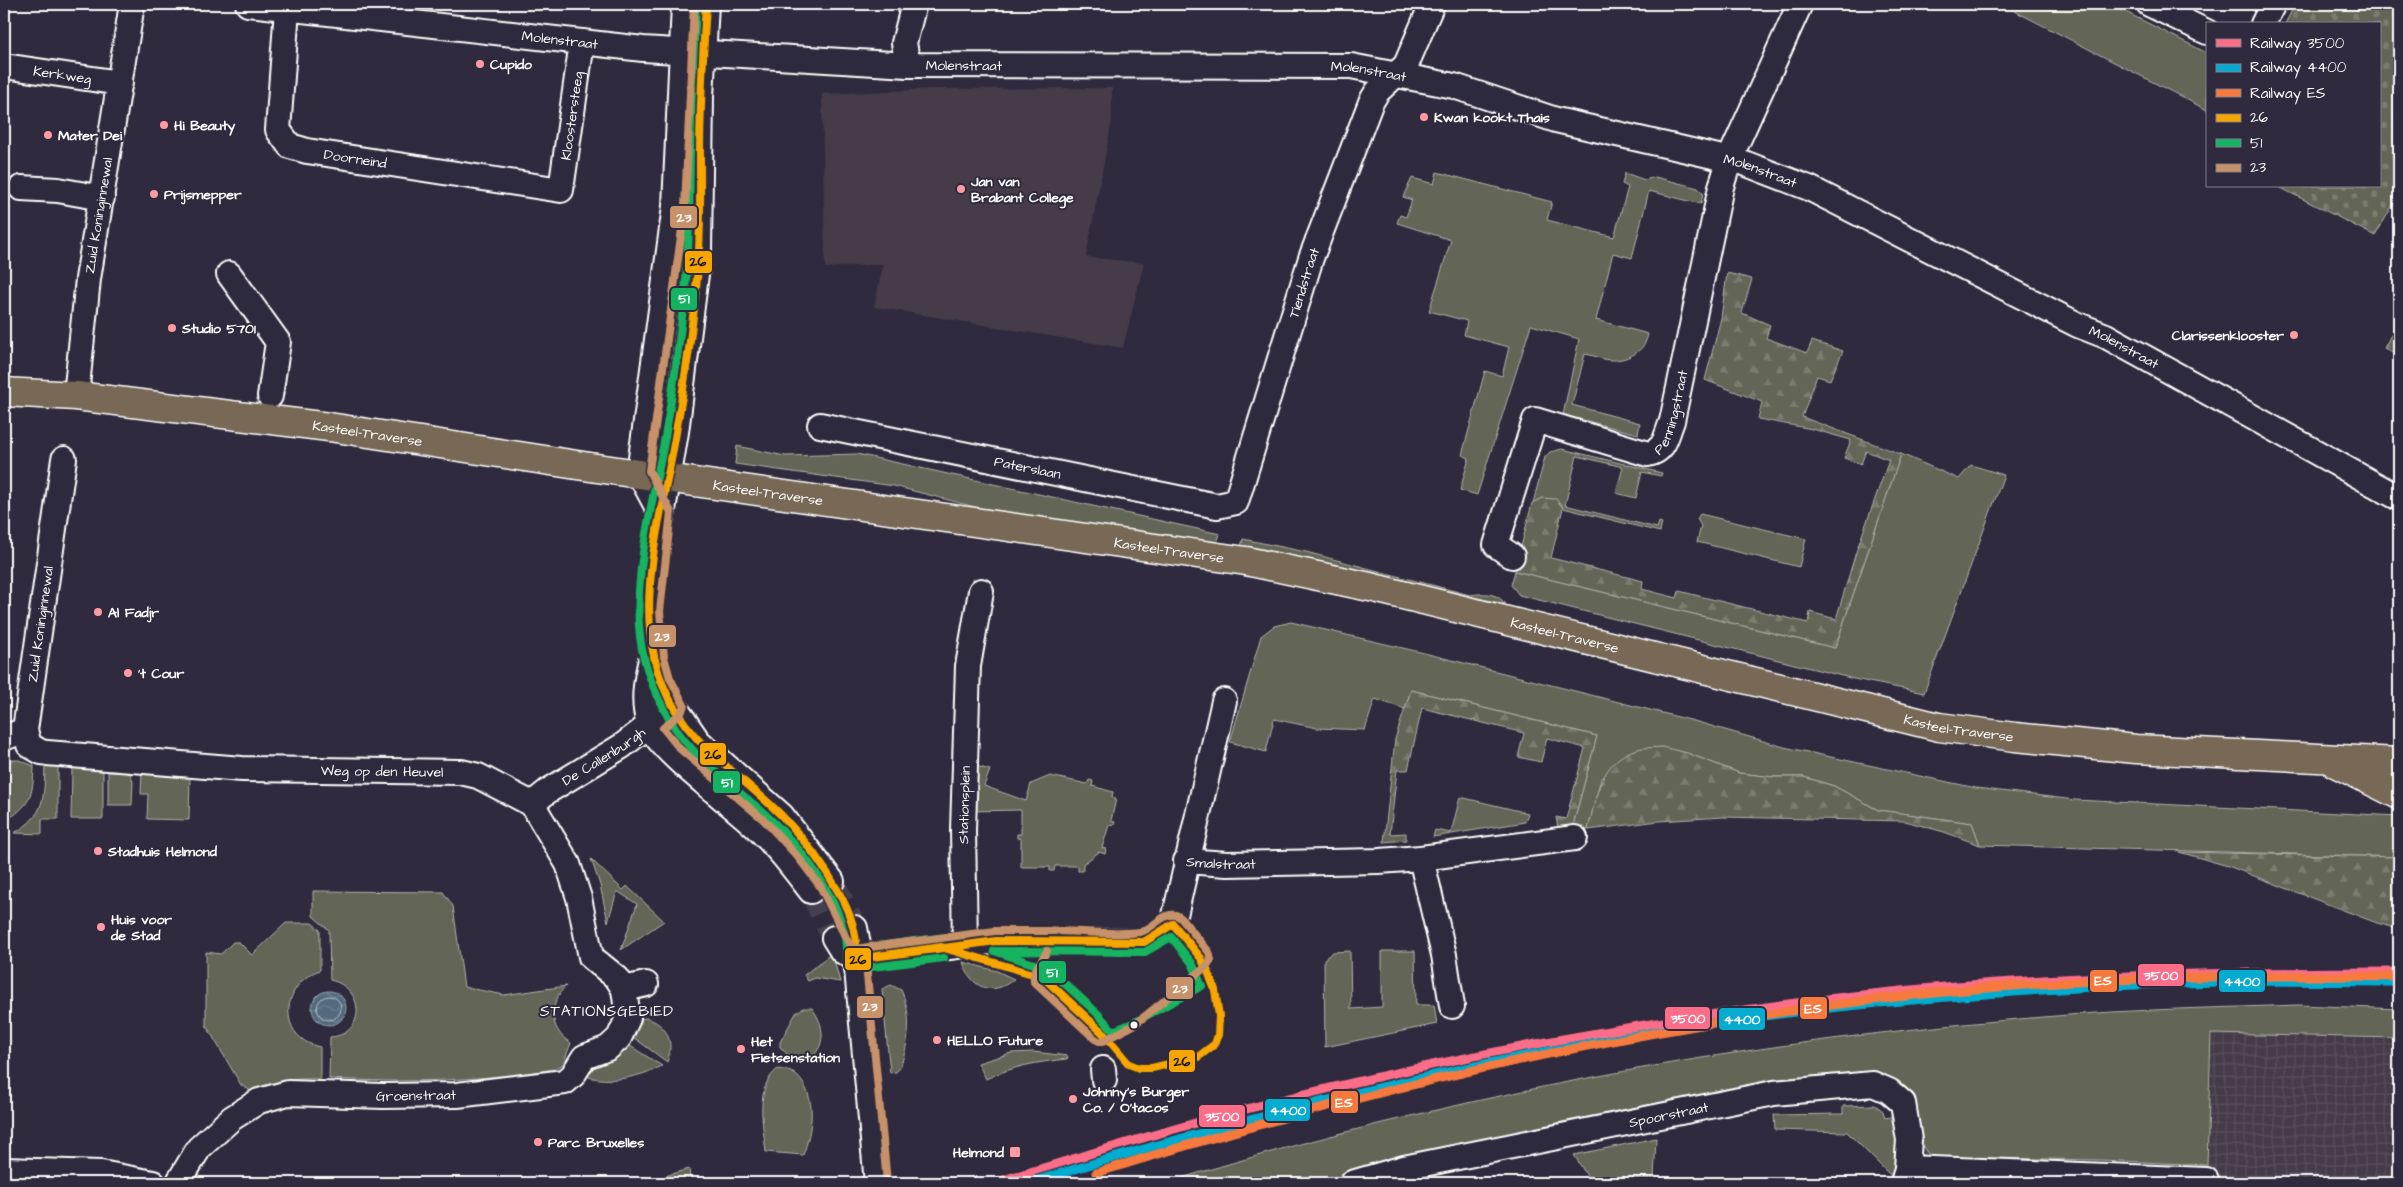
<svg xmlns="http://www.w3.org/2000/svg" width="2403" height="1187" font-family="'Architects Daughter',sans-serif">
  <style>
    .built { fill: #443a49 }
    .industrial { fill: url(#industrial-grid) }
    .green { fill: #646657; stroke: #b2b2ab }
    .forest { fill: url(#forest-firs); stroke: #b2b2ab }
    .cemetery { fill: url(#cemetery-stones); stroke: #b2b2ab }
    .water { fill: url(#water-waves); stroke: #97a5b1 }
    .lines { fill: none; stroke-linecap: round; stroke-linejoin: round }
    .shore { stroke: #bac3cb; stroke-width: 1 }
    .minor-tunnel { stroke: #443f50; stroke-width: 24; stroke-dasharray: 24 12; stroke-linecap: butt }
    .minor-casing { stroke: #fff; stroke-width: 28 }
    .major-casing { stroke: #fff; stroke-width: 31 }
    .minor { stroke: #2f2a3d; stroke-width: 24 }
    .major { stroke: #776954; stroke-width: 28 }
    .bus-1-casing { stroke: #2f2a3d; stroke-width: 11 }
    .bus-2-casing { stroke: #2f2a3d; stroke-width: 11 }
    .bus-3-casing { stroke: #2f2a3d; stroke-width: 11 }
    .bus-1 { stroke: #f7a600; stroke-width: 8 }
    .bus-2 { stroke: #13b361; stroke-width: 8 }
    .bus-3 { stroke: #c7916a; stroke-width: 8 }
    .rail-1-casing { stroke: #2f2a3d; stroke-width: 12 }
    .rail-2-casing { stroke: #2f2a3d; stroke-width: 12 }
    .rail-3-casing { stroke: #2f2a3d; stroke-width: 12 }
    .rail-1 { stroke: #fb6d88; stroke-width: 9 }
    .rail-2 { stroke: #06acd0; stroke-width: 9 }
    .rail-3 { stroke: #f6793e; stroke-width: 9 }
    .poi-dot { fill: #ff9aa2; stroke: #2f2a3d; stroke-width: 2 }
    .bus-dot { fill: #fff; stroke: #2f2a3d; stroke-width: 2 }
    .labels { text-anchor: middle; stroke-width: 4; stroke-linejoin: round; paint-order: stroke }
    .street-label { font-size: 14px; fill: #fff; stroke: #2f2a3d }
    .poi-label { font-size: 14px; font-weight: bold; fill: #fff; stroke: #2f2a3d; text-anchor: start }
    .neighbourhood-label { font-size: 15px; letter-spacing: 1px; fill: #fff; stroke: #2f2a3d }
    .line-badge { stroke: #2f2a3d; stroke-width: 2 }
    .badge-label { font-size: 14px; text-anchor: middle; font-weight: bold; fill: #fff }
    .pale-badge-label { font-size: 14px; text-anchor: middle; font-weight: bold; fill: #111 }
  </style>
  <defs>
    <pattern id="industrial-grid" width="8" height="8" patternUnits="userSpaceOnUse" patternTransform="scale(1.25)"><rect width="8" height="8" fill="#443a49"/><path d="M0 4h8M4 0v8" fill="none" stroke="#574e5b"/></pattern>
    <pattern id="forest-firs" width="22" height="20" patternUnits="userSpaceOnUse" patternTransform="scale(1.25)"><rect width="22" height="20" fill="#646657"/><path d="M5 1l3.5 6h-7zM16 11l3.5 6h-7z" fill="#7b7d70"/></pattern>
    <pattern id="cemetery-stones" width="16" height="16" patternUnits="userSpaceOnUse" patternTransform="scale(1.25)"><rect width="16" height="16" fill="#646657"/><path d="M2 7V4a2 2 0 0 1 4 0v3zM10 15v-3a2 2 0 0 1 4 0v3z" fill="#7b7d70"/></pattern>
    <pattern id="water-waves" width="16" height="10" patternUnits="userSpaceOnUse" patternTransform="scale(1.25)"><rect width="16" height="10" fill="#52697d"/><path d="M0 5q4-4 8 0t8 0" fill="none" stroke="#6c8090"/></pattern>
  </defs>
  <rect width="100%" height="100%" fill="#2f2a3d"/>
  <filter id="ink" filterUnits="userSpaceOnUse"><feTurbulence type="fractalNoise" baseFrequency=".02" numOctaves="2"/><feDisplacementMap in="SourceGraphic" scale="10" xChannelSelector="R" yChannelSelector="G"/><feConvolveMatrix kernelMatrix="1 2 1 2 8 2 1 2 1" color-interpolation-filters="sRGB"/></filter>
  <g filter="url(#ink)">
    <path class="built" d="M1112 88V120L1086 257 1144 263 1123 348 874 307 883 264 825 268 822 94 934 89Z"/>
    <path class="industrial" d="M2399 1024V1183H1928L1927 1172 1888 1034Z"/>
    <path class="green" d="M2001 4H2110L2207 53V110Z
      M1437 172 1552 202 1547 220 1614 237 1628 187 1622 184 1625 173 1645 180 1655 177 1698 188 1703 193 1701 204 1649 191 1632 258 1613 253 1596 320 1648 334C1645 352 1627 361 1609 360 1601 359 1593 355 1585 354L1572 405 1640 423 1638 434 1563 415 1579 339 1531 325 1477 495 1460 490 1469 458 1462 455 1485 371 1502 376 1509 347 1464 335 1467 321 1429 311 1451 240 1397 223 1400 215 1406 217 1412 200 1403 197 1412 178 1434 184Z
      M737 446 785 456 857 454 1220 534 1217 543 991 511 894 486 735 464Z
      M1562 449 1662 473 1661 476 1642 472 1636 498 1616 493 1623 467 1577 456 1565 505 1657 528 1659 522 1662 523 1660 532 1563 508 1561 503 1542 498 1533 503 1545 457 1550 452Z
      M1901 454 1959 479 1971 465 2004 475 1924 693 1854 679 1519 595 1511 585 1515 571 1835 648Z
      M1700 514 1806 539 1799 567 1697 542 1701 526 1697 519Z
      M1243 539 1306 552 1470 595C1486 593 1495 592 1506 604L1241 547Z
      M1291 622 1420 652 1694 721 1784 747 1976 788 2075 800 2399 816V857L1980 845 1972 823 1878 810 1834 786 1804 777H1773L1739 773 1687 753 1601 778 1588 830 1573 825 1597 736 1411 690 1405 709 1375 699 1365 730 1317 728 1274 719 1266 752 1230 742 1261 636 1274 626Z
      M4 760H19L34 766C33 798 30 805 4 822Z
      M969 764 990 770 984 786 1026 801 1031 784 1050 776 1087 784 1089 780 1093 781 1092 786 1113 792 1112 797 1116 799 1111 821 1115 822 1113 826 1109 825 1102 848 1106 849 1105 854 1099 852 1083 864V871H1078V866H1055L1054 871H1050V867H1021V839L1017 838V834H1021V810L968 811Z
      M45 765H58V819H42V834L14 833C45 816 44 798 45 765Z
      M72 768H103V819H71Z
      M142 771 190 775 189 820 147 819 148 794H141Z
      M108 772 130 773 133 782 132 805H108Z
      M1460 797 1528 813 1525 822 1433 837 1435 830 1451 833Z
      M591 859 623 890 627 886 664 921 621 950 637 904 617 891 608 922 600 885Z
      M313 891 443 892 453 906 464 987 504 995 566 986C549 1002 548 1030 571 1043L563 1064 555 1069C477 1081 409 1083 329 1079L330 1037C366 1035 366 988 330 980L329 930 313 916Z
      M286 923H312L320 930V970C281 983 276 1038 320 1047V1079C295 1078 274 1081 251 1091L241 1085 206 1025V952L221 954 233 942H239L252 955Z
      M1350 951 1351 1009 1382 1007V951H1415L1416 1005H1434L1437 1024 1325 1047 1324 959 1333 952Z
      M832 953 840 982 815 978 808 981 804 975Z
      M963 962 997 971 1014 979C992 998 970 987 963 962Z
      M891 985 901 990C913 1016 909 1042 900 1068L896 1072 890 1073 882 989Z
      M2299 1005 2399 1009V1038L2211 1034 2207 1165 2100 1160 1934 1157 1928 1154 1872 1074 1862 1073 1861 1077 1409 1161 1330 1183H1279L1277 1177 1256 1183H1165C1454 1094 1754 1039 2056 1016 2137 1009 2218 1008 2299 1005Z
      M803 1008H812C825 1026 827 1045 809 1060L789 1056 780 1047V1042L796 1013Z
      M646 1018C667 1024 675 1042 667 1062L633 1037 639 1019Z
      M627 1044 662 1066C639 1077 611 1084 585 1076L594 1064Z
      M1033 1052 1068 1056 1067 1059C1038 1062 1013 1066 986 1079L978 1063 1011 1053Z
      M778 1069C784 1070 792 1071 797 1076 818 1096 812 1131 803 1155L766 1152C763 1126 754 1086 778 1069Z
      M1875 1105 1883 1111 1885 1118 1900 1115 1903 1137 1893 1178 1847 1132 1775 1130 1774 1115 1843 1114V1106Z
      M1656 1138 1654 1179H1589L1574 1155Z
      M689 1169 690 1178 669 1183H641Z"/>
    <path class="forest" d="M1727 273 1752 279 1742 313 1770 325 1766 338 1807 353 1812 341 1843 351 1830 380 1817 376 1802 417 1901 454 1835 648 1515 571 1532 503 1542 498 1556 499 1563 508 1551 558 1643 581 1642 589 1677 598 1679 591 1808 623 1810 612 1836 619 1856 552 1889 460 1866 451 1861 464 1844 458 1851 440 1812 429 1758 419 1762 402 1705 380 1721 318Z
      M1411 690 1597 736 1573 825 1558 828 1556 817 1566 819 1585 748 1547 738 1541 762 1518 757 1524 733 1422 708 1408 770H1397L1390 834 1406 833V840L1384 842 1395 739Z
      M1662 747 1687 753 1739 773 1773 777H1804L1834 786 1878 810 1972 823 1980 845 1944 832 1905 821 1723 817 1659 821 1588 830C1596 797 1600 759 1638 749 1645 747 1654 748 1662 747Z
      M2179 852 2399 857V929L2377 923 2228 866Z"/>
    <path class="cemetery" d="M2295 4H2399V209L2393 205 2375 236 2277 186H2379V24H2285Z
      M2399 320V357L2384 348Z"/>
    <path class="water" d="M312 1008a17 17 0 1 1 34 0a17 17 0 1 1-34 0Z"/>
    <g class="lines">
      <path class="shore" d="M317 1008a12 12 0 1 1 24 0a12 12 0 1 1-24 0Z"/>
      <path class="minor-tunnel" d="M832 881 855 928
        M811 891 834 938"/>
      <g class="minor-casing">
        <g id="minor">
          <path id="s1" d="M248 4 643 49 908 65 1351 66 1454 86 1556 120 1744 163 1809 188 2078 325 2106 336 2399 498"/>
          <path d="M706 4 701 97 699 251 676 432 656 552 650 611 654 659 661 682 674 706 698 741 782 816 832 881"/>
          <path d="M2149 4 2207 32"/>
          <path id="s2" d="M287 9 278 130 290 146 307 151 561 190 582 42"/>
          <path d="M2263 24 2273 4"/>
          <path d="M908 65 904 43 914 4"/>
          <path id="s3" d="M4 66 120 83"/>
          <path d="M21 188 58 190 102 198"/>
          <path d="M229 274 278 342 270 396"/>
          <path id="s4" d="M76 396 88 279 132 4"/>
          <path id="s5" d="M820 425 1217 506 1236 502 1311 258 1371 102 1377 92 1406 65 1432 4"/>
          <path id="s6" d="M64 459 25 730 29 745 41 752 47 753 242 769 461 772 478 776 532 804 568 864 579 898 591 957 617 978 624 989 628 1018 619 1038 608 1048 584 1057 573 1075 565 1082 457 1095 383 1096 288 1093 259 1101 232 1118 199 1148 178 1183"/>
          <path d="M661 514 639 473 675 206 684 4"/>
          <path id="s7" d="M1512 556 1496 545 1535 420 1648 454C1665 451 1666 436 1672 421L1721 187 1730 158 1800 4"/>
          <path d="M652 656C646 679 642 701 649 724 657 750 734 805 756 827 777 846 794 869 811 891"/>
          <path d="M4 738 25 730"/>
          <path id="s8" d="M532 804 548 791 622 746 661 716"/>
          <path d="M1421 858 1444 955 1452 1006"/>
          <path id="s9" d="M1186 861 1227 864 1379 861 1421 858 1575 838"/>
          <path d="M855 928 859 950 856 959 877 1183"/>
          <path d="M834 938 842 951 856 959"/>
          <path id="s10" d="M965 944 963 830 968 666 981 591"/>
          <path d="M856 959 996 941 1144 942 1173 924 1224 701"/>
          <path d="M624 989 646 984"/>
          <path d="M1103 1069 1104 1080"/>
          <path d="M1907 1168 2206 1180"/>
          <path d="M4 1170 101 1173 153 1183"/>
          <path id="s11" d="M1352 1183 1404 1168 1774 1093 1873 1084 1889 1091 1903 1103 1909 1140 1907 1168 1903 1183"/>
        </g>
      </g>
      <g class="major-casing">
        <g id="major">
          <path id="s12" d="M4 392 76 396 329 427 590 467 1246 561 1370 587 1939 727 2015 737 2136 749 2399 762"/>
          <path d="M2335 763 2399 795"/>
        </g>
      </g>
      <use href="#minor" class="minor"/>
      <use href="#major" class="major"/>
      <g class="bus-1-casing">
        <path id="bus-1" d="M706 4C703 54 700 104 700 154 700 192 701 230 698 268 693 325 685 382 675 438 662 516 632 605 662 683 686 745 738 771 782 816 803 838 823 864 838 891 850 913 858 933 856 959
          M1173 924 1201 958 1209 974 1215 990 1219 1016 1218 1035 1215 1044 1198 1057 1152 1068H1139L1129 1064 1102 1032 1043 977 944 948 996 941 1144 942Z
          M942 947 944 948 856 959Z"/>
      </g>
      <g class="bus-2-casing">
        <path id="bus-2" d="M696 4C693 54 691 104 690 154 689 202 690 250 684 299 679 345 673 391 665 437 653 503 626 597 645 662 654 694 669 724 691 748 713 773 740 792 765 814 800 846 850 908 846 958
          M1171 937 1192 963 1202 986 1133 1023 1113 1031 1098 1014 1049 969 994 951 1145 952Z
          M855 949 945 937
          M857 969 944 958"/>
      </g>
      <g class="bus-3-casing">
        <path id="bus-3" d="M694 4 685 207 649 471 671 512 660 611 664 657 670 678 684 705 681 713 663 728 680 749 764 820 798 857 820 886 849 944 865 954 887 1182
          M855 949 995 931H1055
          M1047 951 1034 973V982L1095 1039 1101 1042 1134 1025 1207 966 1211 960 1209 952 1181 918C1167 906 1153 930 1140 932 1118 935 1084 932 1061 931"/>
      </g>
      <use href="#bus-1" class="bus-1"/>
      <use href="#bus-2" class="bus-2"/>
      <use href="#bus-3" class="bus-3"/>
      <g class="rail-1-casing">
        <path id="rail-1" d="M994 1183C1108 1148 1223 1113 1339 1086 1511 1045 1686 1015 1862 995 2040 975 2220 972 2399 972"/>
      </g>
      <g class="rail-2-casing">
        <path id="rail-2" d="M1028 1183C1302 1100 1582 1032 1868 1004 1984 993 2100 985 2217 982 2278 980 2338 982 2399 982"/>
      </g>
      <g class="rail-3-casing">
        <path id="rail-3" d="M1096 1173C1374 1086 1663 1019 1954 991 2102 977 2250 974 2399 977"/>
      </g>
      <use href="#rail-1" class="rail-1"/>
      <use href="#rail-2" class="rail-2"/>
      <use href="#rail-3" class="rail-3"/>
    </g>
  </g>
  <g class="poi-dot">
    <circle cx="480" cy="64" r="5"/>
    <circle cx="1424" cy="117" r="5"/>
    <circle cx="164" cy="125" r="5"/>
    <circle cx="48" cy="135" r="5"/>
    <circle cx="961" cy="189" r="5"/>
    <circle cx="154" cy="194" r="5"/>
    <circle cx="172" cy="328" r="5"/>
    <circle cx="2294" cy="335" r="5"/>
    <circle cx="98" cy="612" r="5"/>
    <circle cx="128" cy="673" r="5"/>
    <circle cx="98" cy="851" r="5"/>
    <circle cx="101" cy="927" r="5"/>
    <circle cx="937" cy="1040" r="5"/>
    <circle cx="741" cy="1049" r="5"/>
    <circle cx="1073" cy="1099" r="5"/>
    <circle cx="538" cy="1142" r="5"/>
    <rect x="1009" y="1146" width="12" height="12" rx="2.5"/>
  </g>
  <circle class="bus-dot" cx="1134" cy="1025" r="4.5"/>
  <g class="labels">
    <g class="street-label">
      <text dy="5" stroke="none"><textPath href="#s1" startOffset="314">Molenstraat</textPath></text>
      <text dy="5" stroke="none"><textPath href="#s1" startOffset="719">Molenstraat</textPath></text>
      <text dy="5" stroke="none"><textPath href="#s1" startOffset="1124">Molenstraat</textPath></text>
      <text dy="5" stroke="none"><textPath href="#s3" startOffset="59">Kerkweg</textPath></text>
      <text dy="5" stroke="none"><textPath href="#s2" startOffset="491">Kloostersteeg</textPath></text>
      <text dy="5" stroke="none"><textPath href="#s2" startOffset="208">Doorneind</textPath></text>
      <text dy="5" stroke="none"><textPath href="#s1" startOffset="1529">Molenstraat</textPath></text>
      <text dy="5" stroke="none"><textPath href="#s4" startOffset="182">Zuid Koninginnewal</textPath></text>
      <text dy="5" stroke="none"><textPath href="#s5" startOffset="654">Tiendstraat</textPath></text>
      <text dy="5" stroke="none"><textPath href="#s1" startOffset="1934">Molenstraat</textPath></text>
      <text dy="5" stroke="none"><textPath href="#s7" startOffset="320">Penningstraat</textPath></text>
      <text dy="5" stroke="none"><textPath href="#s12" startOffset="366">Kasteel-Traverse</textPath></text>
      <text dy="5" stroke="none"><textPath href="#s5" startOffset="212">Paterslaan</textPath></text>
      <text dy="5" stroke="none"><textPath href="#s12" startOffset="771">Kasteel-Traverse</textPath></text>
      <text dy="5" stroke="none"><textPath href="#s12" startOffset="1176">Kasteel-Traverse</textPath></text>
      <text transform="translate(40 624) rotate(-82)" y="5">Zuid Koninginnewal</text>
      <text dy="5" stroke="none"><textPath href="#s12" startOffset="1581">Kasteel-Traverse</textPath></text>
      <text dy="5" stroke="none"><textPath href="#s12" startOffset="1986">Kasteel-Traverse</textPath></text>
      <text dy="5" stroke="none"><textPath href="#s8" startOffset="86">De Callenburgh</textPath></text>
      <text dy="5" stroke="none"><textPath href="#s6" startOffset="645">Weg op den Heuvel</textPath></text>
      <text dy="5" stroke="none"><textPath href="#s10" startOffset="139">Stationsplein</textPath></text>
      <text dy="5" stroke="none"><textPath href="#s9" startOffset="35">Smalstraat</textPath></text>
      <text transform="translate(416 1095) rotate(-1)" y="5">Groenstraat</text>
      <text dy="5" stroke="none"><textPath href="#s11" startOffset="324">Spoorstraat</textPath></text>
    </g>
    <g class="poi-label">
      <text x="490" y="69">Cupido</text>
      <text x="1434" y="122">Kwan kookt Thais</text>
      <text x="174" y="130">Hi Beauty</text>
      <text x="58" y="140">Mater Dei</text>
      <text x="971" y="186">Jan van<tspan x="971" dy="16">Brabant College</tspan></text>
      <text x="164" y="199">Prijsmepper</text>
      <text x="182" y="333">Studio 5701</text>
      <text x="2284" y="340" text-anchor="end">Clarissenklooster</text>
      <text x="108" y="617">Al Fadjr</text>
      <text x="138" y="678">'t Cour</text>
      <text x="108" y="856">Stadhuis Helmond</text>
      <text x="111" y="924">Huis voor<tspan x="111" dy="16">de Stad</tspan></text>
      <text x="947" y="1045">HELLO Future</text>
      <text x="751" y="1046">Het<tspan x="751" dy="16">Fietsenstation</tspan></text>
      <text x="1083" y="1096">Johnny's Burger<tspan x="1083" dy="16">Co. / O'tacos</tspan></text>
      <text x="548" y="1147">Parc Bruxelles</text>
      <text x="1004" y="1157" text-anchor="end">Helmond</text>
    </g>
    <g class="neighbourhood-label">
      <text x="607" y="1016">STATIONSGEBIED</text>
    </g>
  </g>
  <g class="line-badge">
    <rect x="669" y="205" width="29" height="24" rx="5" fill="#c7916a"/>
    <rect x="684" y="250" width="29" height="24" rx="5" fill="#f7a600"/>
    <rect x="670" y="287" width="28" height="24" rx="5" fill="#13b361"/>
    <rect x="648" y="624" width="29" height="24" rx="5" fill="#c7916a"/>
    <rect x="699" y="742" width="28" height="24" rx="5" fill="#f7a600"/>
    <rect x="712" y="770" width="29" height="24" rx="5" fill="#13b361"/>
    <rect x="844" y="947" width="28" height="24" rx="5" fill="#f7a600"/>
    <rect x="1038" y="960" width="29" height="24" rx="5" fill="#13b361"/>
    <rect x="2137" y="963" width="48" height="24" rx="5" fill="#fb6d88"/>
    <rect x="2089" y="969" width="29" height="24" rx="5" fill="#f6793e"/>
    <rect x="2218" y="969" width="48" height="24" rx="5" fill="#06acd0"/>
    <rect x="1165" y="976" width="29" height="24" rx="5" fill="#c7916a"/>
    <rect x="856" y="995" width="28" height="24" rx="5" fill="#c7916a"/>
    <rect x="1799" y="996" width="29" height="24" rx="5" fill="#f6793e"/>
    <rect x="1664" y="1006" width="47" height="24" rx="5" fill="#fb6d88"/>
    <rect x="1718" y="1007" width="48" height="24" rx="5" fill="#06acd0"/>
    <rect x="1168" y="1049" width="28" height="24" rx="5" fill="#f7a600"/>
    <rect x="1330" y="1090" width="29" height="24" rx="5" fill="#f6793e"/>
    <rect x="1264" y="1098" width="47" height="24" rx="5" fill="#06acd0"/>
    <rect x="1198" y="1104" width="48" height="24" rx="5" fill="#fb6d88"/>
  </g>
  <g class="badge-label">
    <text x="684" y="222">23</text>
    <text x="684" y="303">51</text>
    <text x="662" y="641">23</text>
    <text x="727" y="787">51</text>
    <text x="1052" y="977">51</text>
    <text x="2161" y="980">3500</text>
    <text x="2103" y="985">ES</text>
    <text x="2242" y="986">4400</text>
    <text x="1180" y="993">23</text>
    <text x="870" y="1011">23</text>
    <text x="1813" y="1013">ES</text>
    <text x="1688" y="1023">3500</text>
    <text x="1742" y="1024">4400</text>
    <text x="1344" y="1107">ES</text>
    <text x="1288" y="1115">4400</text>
    <text x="1222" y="1121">3500</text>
  </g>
  <g class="pale-badge-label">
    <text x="698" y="266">26</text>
    <text x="713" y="759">26</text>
    <text x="858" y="964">26</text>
    <text x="1182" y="1066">26</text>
  </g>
  <rect width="2403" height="1187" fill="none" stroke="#2f2a3d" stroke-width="20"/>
  <rect x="10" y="10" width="2383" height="1167" fill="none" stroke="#fff" stroke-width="2" filter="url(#ink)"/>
  <rect x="2206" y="22" width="175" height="165" fill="#2f2a3d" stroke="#827f8b"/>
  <rect x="2216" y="39" width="25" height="8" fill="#fb6d88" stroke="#827f8b"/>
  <text x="2250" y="48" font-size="15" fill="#ffffff">Railway 3500</text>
  <rect x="2216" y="64" width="25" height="8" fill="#06acd0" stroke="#827f8b"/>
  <text x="2250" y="72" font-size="15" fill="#ffffff">Railway 4400</text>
  <rect x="2216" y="89" width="25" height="8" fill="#f6793e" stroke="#827f8b"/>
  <text x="2250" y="98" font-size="15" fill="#ffffff">Railway ES</text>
  <rect x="2216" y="114" width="25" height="8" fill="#f7a600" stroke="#827f8b"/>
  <text x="2250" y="122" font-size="15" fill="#ffffff">26</text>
  <rect x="2216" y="139" width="25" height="8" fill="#13b361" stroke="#827f8b"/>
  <text x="2250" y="148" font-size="15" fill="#ffffff">51</text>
  <rect x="2216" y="164" width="25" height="8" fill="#c7916a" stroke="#827f8b"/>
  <text x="2250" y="172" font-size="15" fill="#ffffff">23</text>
</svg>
